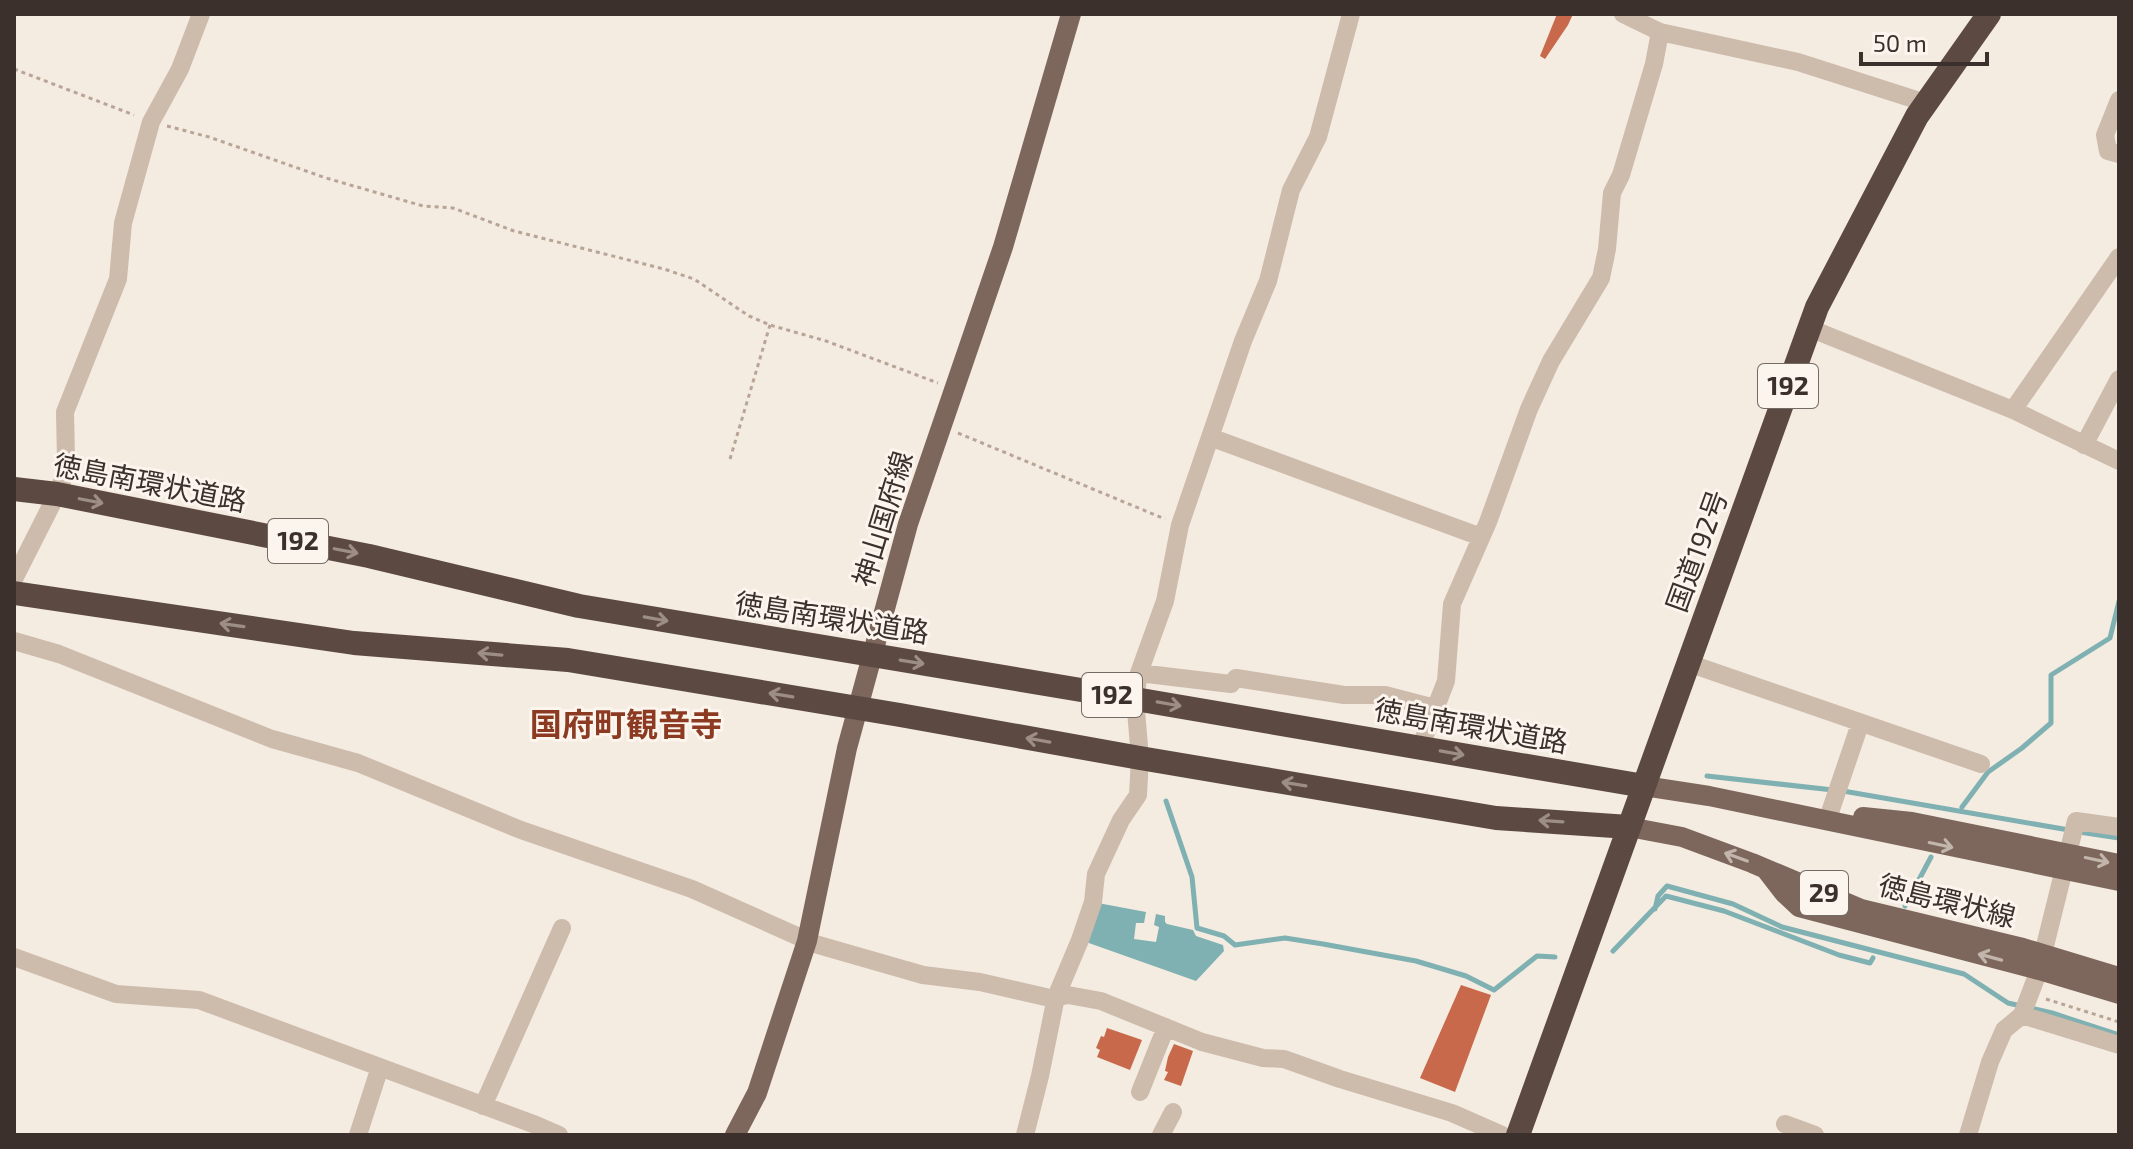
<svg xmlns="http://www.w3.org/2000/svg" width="2133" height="1149" font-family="'Exo 2','Noto Sans JP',sans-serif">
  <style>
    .water { fill: #7fb0b2 }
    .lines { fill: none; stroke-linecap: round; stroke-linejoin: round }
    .stream { stroke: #7fb0b2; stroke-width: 5 }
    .building { fill: #c8694b }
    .path { stroke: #b9a596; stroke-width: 3; stroke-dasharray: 4 4; stroke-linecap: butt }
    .minor { stroke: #cdbbac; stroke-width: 18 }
    .major { stroke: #7d675c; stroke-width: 20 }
    .highway { stroke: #5c4a42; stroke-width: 24 }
    .oneway { stroke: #9c8e87 }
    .oneway2 { stroke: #c2b5ac }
    .labels { text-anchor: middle; stroke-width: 6; stroke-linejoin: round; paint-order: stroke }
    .shield { fill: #fbf5ee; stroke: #756b66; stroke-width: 2 }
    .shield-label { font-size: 26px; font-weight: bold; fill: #3b302b }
    .street-label { font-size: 28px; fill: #3b302b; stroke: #fbf5ee }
    .quarter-label { font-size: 32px; font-weight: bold; fill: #8c3b22; stroke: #fbf5ee }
  </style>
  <rect width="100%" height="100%" fill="#f4ebe1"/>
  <path class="water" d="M1098 903 1146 912 1144 923H1136L1134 939 1156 942 1159 927 1154 925 1156 914 1165 916V922L1167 924 1193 930 1196 936 1223 945 1224 951 1196 981 1086 942Z"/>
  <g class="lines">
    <path class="stream" d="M1707 776 1833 790
      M1843 791 2069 830
      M1166 801 1192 877 1197 928 1224 936 1235 945 1285 938 1323 944 1416 961 1466 976 1494 990 1537 956 1555 957
      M1962 807 1988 772 2022 748 2051 723V675L2110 638 2119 601
      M2079 832 2119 838
      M1905 906 1931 857
      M1655 909 1658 896 1667 886 1733 904 1782 927 1964 974 2008 1003 2021 1006
      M1613 951 1666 896 1724 911 1839 955 1870 963 1873 958
      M2031 1008 2052 1013 2119 1035"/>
  </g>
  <path class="building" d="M1557 14H1573L1568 25 1545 59 1540 56Z
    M1461 985 1491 995 1455 1092 1420 1078Z
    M1107 1028 1142 1040 1130 1070 1097 1057 1100 1050 1096 1048 1101 1036 1104 1037Z
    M1174 1044 1193 1051 1181 1086 1164 1080 1168 1072 1165 1071 1168 1057Z"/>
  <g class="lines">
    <path class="path" d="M14 69 134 115
      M167 126 209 137 326 178 423 206 453 208 514 231 664 269 694 279 749 316 770 325 826 341 938 383
      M958 433 1165 519
      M730 459 770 325
      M2046 999 2119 1022"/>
    <path class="minor" d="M1623 14 1660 32 1798 62 1926 103
      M2119 100 2105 135 2108 151 2119 154
      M1809 328 2013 410 2119 461
      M2013 410 2119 257
      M1210 437 1481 537
      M2084 445 2119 379
      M14 579 57 494 63 479 66 460 65 412 118 279 123 223 151 122 180 69 201 14
      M14 641 59 654 272 739 358 763 521 830 692 889 815 944 923 975 980 982 1050 998 1068 995 1101 1001 1202 1042 1263 1058 1284 1059 1340 1079 1452 1113 1502 1135
      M1688 663 1981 764
      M1139 673 1231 684 1236 678 1344 695H1385L1435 708
      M1420 748 1446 681 1452 604 1488 522 1529 409 1551 361 1601 278 1607 249 1612 193 1621 175 1654 64 1660 32
      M1827 821 1860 724
      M14 957 116 994 199 1000 536 1125 559 1135
      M2022 1015 2119 1045
      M1140 1092 1166 1027
      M483 1106 562 928
      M1785 1124 1815 1135
      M358 1135 380 1067
      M1025 1135 1040 1076 1056 997 1080 940 1093 902 1096 874 1121 820 1138 795 1140 758 1135 699 1139 673 1165 601 1180 525 1243 341 1268 281 1291 190 1318 137 1351 14
      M1161 1135 1173 1112
      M1968 1135 1990 1062 2004 1030 2022 1015 2039 970 2076 821 2119 827"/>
    <path class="major" d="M1644 786 1709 796 2119 881
      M1863 817 1912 822 2119 864
      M1629 827 1682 837 1752 863 1861 909 2023 948 2119 977
      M1767 871 1784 893 1799 907 2039 970 2119 994
      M735 1135 757 1093 807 941 847 748 908 524 1003 247 1071 14"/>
    <path class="highway" d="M14 489 57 494 369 556 579 606 1135 699 1644 786
      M14 593 354 643 568 660 900 715 1140 758 1496 818 1629 827
      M1518 1135 1817 307 1917 116 1989 14"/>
  </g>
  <defs><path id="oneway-shaft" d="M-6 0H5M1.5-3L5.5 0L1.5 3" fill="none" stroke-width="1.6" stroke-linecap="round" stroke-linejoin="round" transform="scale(2)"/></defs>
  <g class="oneway">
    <use href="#oneway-shaft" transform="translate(91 501) rotate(11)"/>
    <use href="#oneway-shaft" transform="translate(346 551) rotate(11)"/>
    <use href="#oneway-shaft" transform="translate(656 619) rotate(10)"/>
    <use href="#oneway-shaft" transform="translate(232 625) rotate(-172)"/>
    <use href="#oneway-shaft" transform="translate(490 654) rotate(-175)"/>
    <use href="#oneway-shaft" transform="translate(912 662) rotate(9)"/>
    <use href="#oneway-shaft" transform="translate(781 695) rotate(-171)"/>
    <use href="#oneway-shaft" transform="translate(1169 704) rotate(10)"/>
    <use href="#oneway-shaft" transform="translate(1038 740) rotate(-170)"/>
    <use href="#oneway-shaft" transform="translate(1452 753) rotate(10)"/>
    <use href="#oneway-shaft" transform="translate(1294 784) rotate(-171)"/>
    <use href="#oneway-shaft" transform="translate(1551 821) rotate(-176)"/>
  </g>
  <g class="oneway2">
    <use href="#oneway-shaft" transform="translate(1941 845) rotate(12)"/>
    <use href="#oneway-shaft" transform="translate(1736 857) rotate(-160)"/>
    <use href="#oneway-shaft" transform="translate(2097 860) rotate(12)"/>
    <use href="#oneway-shaft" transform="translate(1990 957) rotate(-165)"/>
  </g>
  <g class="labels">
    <g class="shield">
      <rect x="1758" y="364" width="60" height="44" rx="6"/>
      <rect x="268" y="519" width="60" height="44" rx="6"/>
      <rect x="1082" y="673" width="60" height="44" rx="6"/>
      <rect x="1800" y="871" width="48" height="44" rx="6"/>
    </g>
    <g class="shield-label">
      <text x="1788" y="395">192</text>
      <text x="298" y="550">192</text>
      <text x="1112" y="704">192</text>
      <text x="1824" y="902">29</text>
    </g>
    <g class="street-label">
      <text transform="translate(150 483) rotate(11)" y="10">徳島南環状道路</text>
      <text transform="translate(883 519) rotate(-73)" y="10">神山国府線</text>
      <text transform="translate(1697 551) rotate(-70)" y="10">国道192号</text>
      <text transform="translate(832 618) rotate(9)" y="10">徳島南環状道路</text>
      <text transform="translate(1471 726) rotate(10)" y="10">徳島南環状道路</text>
      <text transform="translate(1947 901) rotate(14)" y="10">徳島環状線</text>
    </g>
    <g class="quarter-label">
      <text x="626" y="736">国府町観音寺</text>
    </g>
  </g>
  <rect width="2133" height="1149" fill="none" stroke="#3b302b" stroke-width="32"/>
  <path d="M1861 52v12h126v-12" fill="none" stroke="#3b302b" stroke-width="4"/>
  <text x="1873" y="52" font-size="24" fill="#3b302b" stroke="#fbf5ee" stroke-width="6" paint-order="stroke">50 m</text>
</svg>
